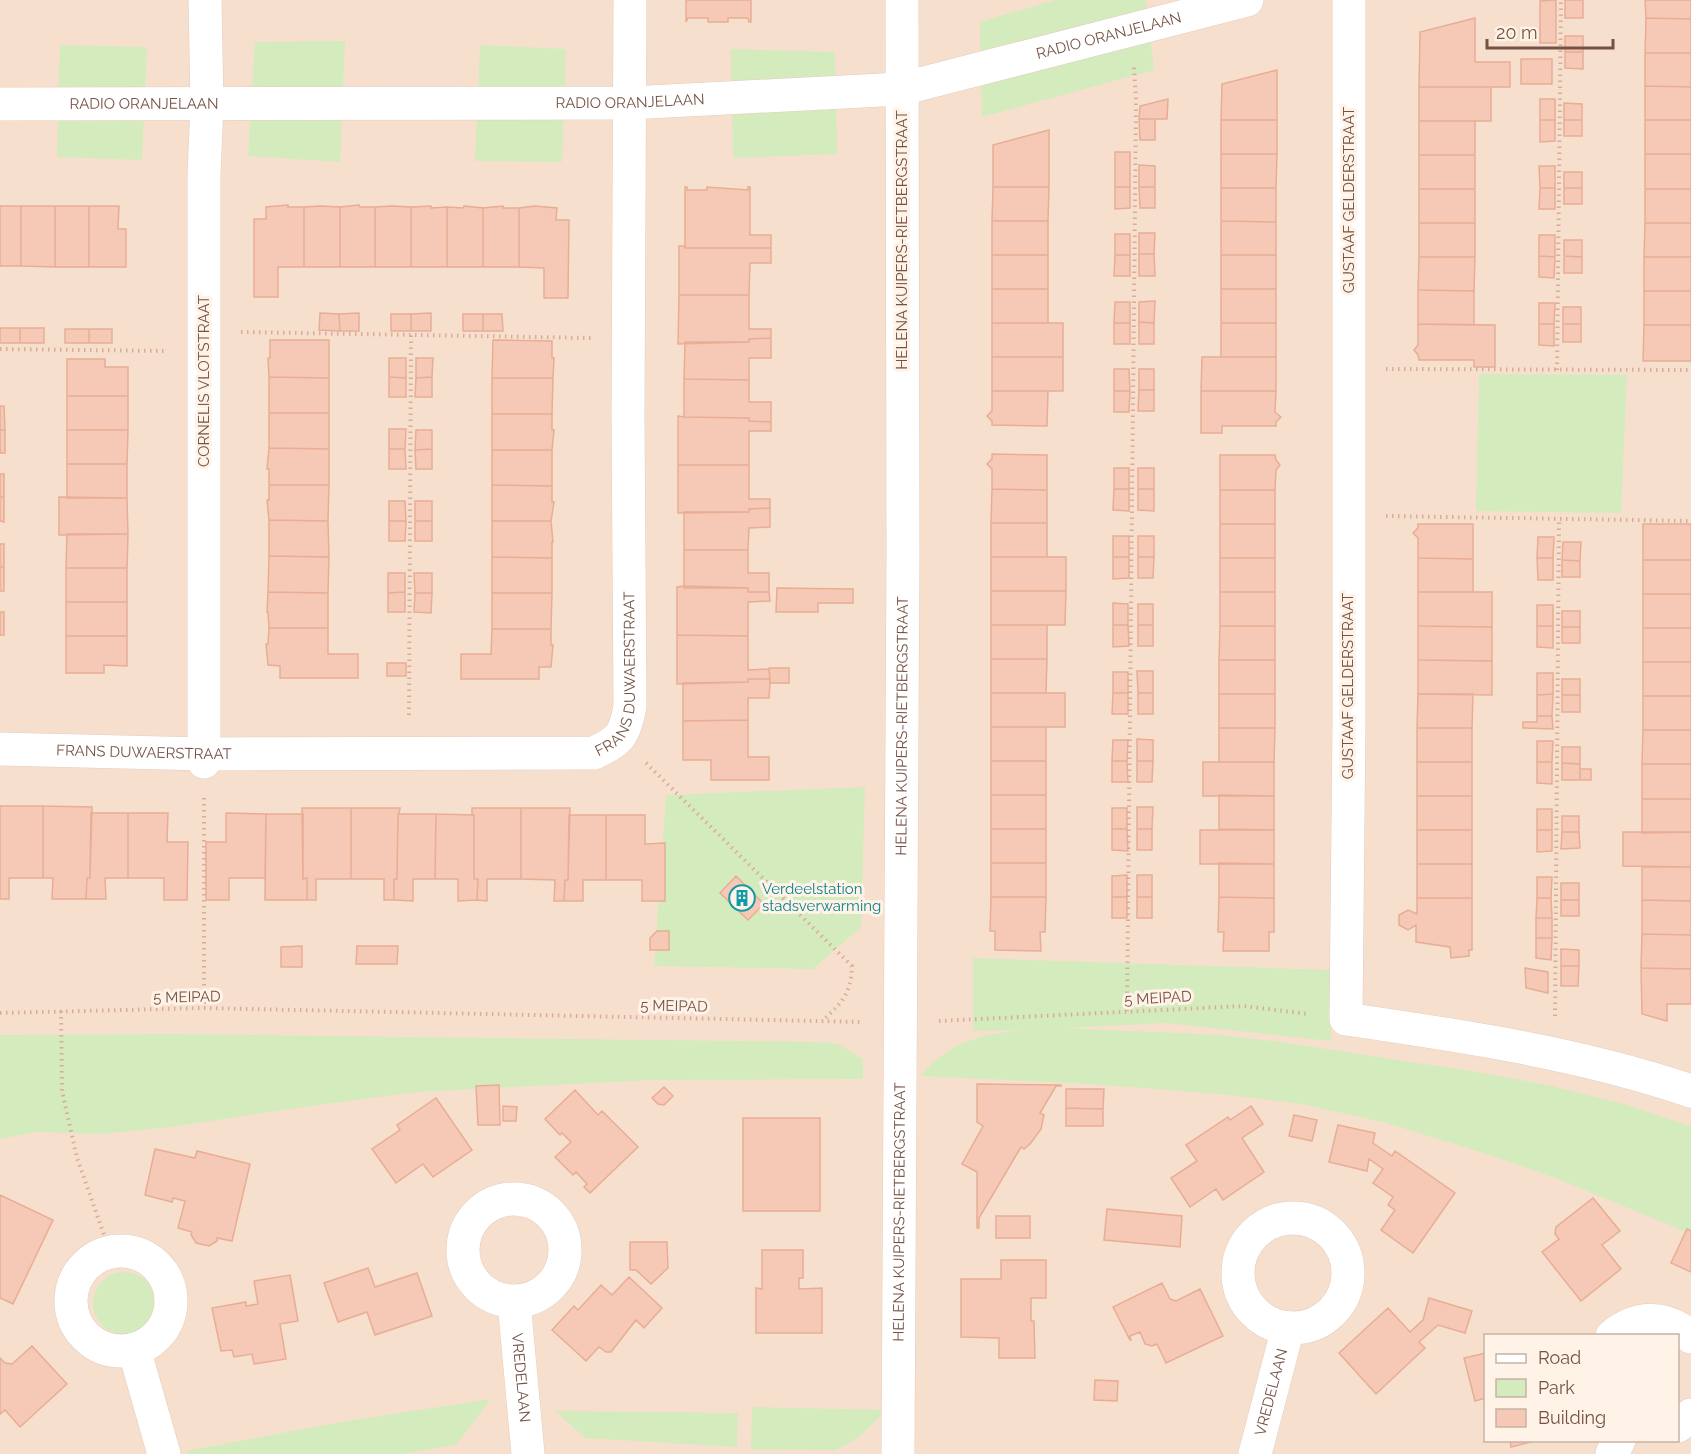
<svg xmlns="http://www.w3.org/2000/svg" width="1691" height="1454" font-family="Raleway,sans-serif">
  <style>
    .residential { fill: #f6e0cd; fill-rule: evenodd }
    .green { fill: #d4ebbd }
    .building { fill: #f5c9b5; stroke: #e8ad94; stroke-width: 1.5 }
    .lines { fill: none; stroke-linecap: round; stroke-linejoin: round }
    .minor-casing { stroke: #e4ccbe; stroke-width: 34 }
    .path { stroke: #d9ac99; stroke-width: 4; stroke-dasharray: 1.5 4.5; stroke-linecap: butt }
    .minor { stroke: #fff; stroke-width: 33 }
    .labels { text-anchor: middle; stroke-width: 6; stroke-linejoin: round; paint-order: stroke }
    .street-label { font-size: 15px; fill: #755245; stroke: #fff3e7 }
    .culture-label { font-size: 15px; fill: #0d838f; stroke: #fff3e7; text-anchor: start }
  </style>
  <rect width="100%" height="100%" fill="#feefdf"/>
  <path class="residential" d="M0 0H1691V1454H0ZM1486 1336H1678V1440H1486Z"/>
  <path class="green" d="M1055 0H1146L1154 70 982 117 980 22Z
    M345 41 340 162 248 156 255 42Z
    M60 45 147 47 142 160 57 157Z
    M480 45 566 49 562 162 475 161Z
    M731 49 835 52 837 154 733 158Z
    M1479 374 1627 375 1621 513 1476 511Z
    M865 787 861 927 813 969 654 966 666 795Z
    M973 958 1330 970 1331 1041 1165 1023 1065 1028 1222 1035 1281 1042 1470 1071 1548 1085 1623 1104 1691 1126V1234L1558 1179 1487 1154 1386 1123 1302 1104 1220 1094 1091 1084 921 1076C950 1041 977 1036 1020 1030L973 1031Z
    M170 1034 821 1042 838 1044 863 1059V1079L653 1080 417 1092 303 1107 171 1127 100 1134 36 1132 0 1139V1035Z
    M93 1303a31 31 0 1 1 62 0a31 31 0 1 1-62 0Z
    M491 1399 456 1445 402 1454H187L186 1451 347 1421Z
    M752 1407 887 1410 859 1437 836 1450 751 1449Z
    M555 1411 738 1413 737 1447 585 1438Z"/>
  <path class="building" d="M686 0H751V22H749L748 18H728V22H708V18H688L686 22Z
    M1556 0V43H1540V1Z
    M1565 0H1583V18H1565Z
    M1645 0H1691V19L1646 18Z
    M1475 18V62H1510V87H1419L1420 32Z
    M1646 18 1691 19V53H1645Z
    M1565 36H1583V52H1565Z
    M1565 52H1583V69L1565 68Z
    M1645 53H1691V87L1645 86Z
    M1521 59H1552V84H1521Z
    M1277 70V120H1221L1222 84Z
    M1645 86 1691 87V120H1645Z
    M1419 87H1491V121H1419Z
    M1168 99 1167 119H1139L1140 106Z
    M1540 99H1555V120H1540Z
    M1564 103 1582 104V120H1564Z
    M1139 119H1155V140H1140Z
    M1221 120H1277V154H1221Z
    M1540 120H1555V141L1540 142Z
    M1564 120H1582V136H1564Z
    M1645 120H1691V154H1645Z
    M1419 121H1475V155H1419Z
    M1049 130V187H993V145Z
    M1115 152H1130V187H1115Z
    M1221 154H1277L1276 188H1221Z
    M1645 154H1691V189H1645Z
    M1419 155H1475V189H1419Z
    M1139 165 1155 166V187H1139Z
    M1539 166H1555V188H1540Z
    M1564 172H1582V188H1564Z
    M685 187H687V190H707V187L748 190V187H750V235H771V248H685Z
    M993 187H1049L1048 221H992Z
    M1115 187H1130V208L1115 209Z
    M1139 187H1155V208H1140Z
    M1221 188H1276V222L1221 221Z
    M1540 188H1555V209H1539Z
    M1564 188H1582V204H1564Z
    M1419 189H1475V223H1419Z
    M1645 189H1691V223H1645Z
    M288 205V207H304V267H278V297H254V219H266V207Z
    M359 205 360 207H375V267H340V207Z
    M0 206H21V266H0Z
    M21 206H55V267L21 266Z
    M55 206H89V267H55Z
    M89 206H119L118 229H126V267H89Z
    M320 206 340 207V267H304V207Z
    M392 206 411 207V267H375V207Z
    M431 206V208L447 207V267H411V207Z
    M464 206 483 208V267H447V207L463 208Z
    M503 206V208H519V267H483V208Z
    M535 206 557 208 556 220H569L568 298H544V268L519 267V208Z
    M992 221H1048V255H992Z
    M1221 221 1276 222V255H1221Z
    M1419 223H1475V257H1419Z
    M1645 223H1691V257H1644Z
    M1139 233H1155L1154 254H1139Z
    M1115 234H1130V255H1115Z
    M1539 235H1555V257L1539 256Z
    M1564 240H1582V257L1564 256Z
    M679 246H685V248H771V263H750L749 295H679Z
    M1139 254H1154L1155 276H1139Z
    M992 255H1048V289H992Z
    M1115 255H1130V276H1114Z
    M1221 255H1276V289H1221Z
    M1539 256 1555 257 1554 278 1539 277Z
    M1564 256 1582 257V273H1564Z
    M1419 257H1475L1474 291 1418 290Z
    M1644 257H1691V291H1644Z
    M992 289H1048V323H992Z
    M1221 289H1276V323H1221Z
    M1418 290 1474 291V325L1418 324Z
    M1644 291H1691V325H1644Z
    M679 295H749V329H771V338L749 339V342L678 344Z
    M1155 301 1154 323 1139 322V302Z
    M1115 302H1130V323H1114Z
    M1539 303H1555L1554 324H1539Z
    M1563 307H1581V324H1563Z
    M320 313 339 314 340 331 319 330Z
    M359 313V331H340L339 314Z
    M431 313V331H411V314Z
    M391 314H411V331H391Z
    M463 314H483V331H463Z
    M483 314H502L503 331H483Z
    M1139 322 1154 323V344H1139Z
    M992 323H1063V357H992Z
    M1114 323H1130V344H1114Z
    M1221 323H1276V357H1221Z
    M1418 324 1495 325V367H1474V360H1419L1418 355 1414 350 1418 345Z
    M1539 324H1554V346L1539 345Z
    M1563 324H1581V342H1563Z
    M1644 325H1691V361H1643Z
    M0 328H20V343H0Z
    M20 328H44V343H20Z
    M65 329H89V343H65Z
    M89 329H112V343H89Z
    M771 338V358H749V380L684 379 685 342H749V339Z
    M270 340H329V378L269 377 268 358H270Z
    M493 340 552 341V358H554L553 378H492Z
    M992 357H1063V391H992Z
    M1202 357H1276V391H1201Z
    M389 358H406V378L389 377Z
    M416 358H433L432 377 416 378Z
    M67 359H105V367H128V396H67Z
    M1114 369H1129L1130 391H1114Z
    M1139 369H1154V390H1139Z
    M269 377 329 378V413H269Z
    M389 377 406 378V397H389Z
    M432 377V397H415L416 378Z
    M492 378H553L552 414H492Z
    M684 379 749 380V402H771V422L749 421V418L684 417Z
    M1139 390H1154V411H1138Z
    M992 391H1048L1047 426 992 425V421L987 416 992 411Z
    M1114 391H1130L1129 412H1114Z
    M1201 391H1276L1275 412 1281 417 1276 422V426H1222V433H1201Z
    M67 396H128V430H67Z
    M0 406H4L5 430H0Z
    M269 413H329V449L269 448Z
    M492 414H552V430H554L552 450H492Z
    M678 416 684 417 749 418V421L771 422V431H749V465H678Z
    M389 429H406L405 449H389Z
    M0 430H5V453H0Z
    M67 430H128L127 464H67Z
    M416 430H432V449L415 450Z
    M269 448 329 449V485H269V469H267Z
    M389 449H405L406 469H389Z
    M432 449V469H416L415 450Z
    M492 450H552V486L492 485Z
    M992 454 1047 455V490L992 489V469L987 464 992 459Z
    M1220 455H1275L1276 460 1280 465 1276 470 1275 490H1220Z
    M67 464H127V498H67Z
    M678 465H749V499H770V508L749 509V512L678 513Z
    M1114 468H1129V489H1114Z
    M1138 468H1154V489H1138Z
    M0 474H4V497H0Z
    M269 485H329L328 521 269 520 267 500H269Z
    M492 485 552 486V502H554L551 521H492Z
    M992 489 1047 490V523H991Z
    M1114 489H1129V511L1113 510Z
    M1138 489H1154V511L1138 510Z
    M1220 490H1275V524H1220Z
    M0 497H4V522L0 521Z
    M59 497 127 498 128 534 59 535Z
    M389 501H405L406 521H389Z
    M415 501H432V521H415Z
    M770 508V527L749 528 748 550H684V512H749V509Z
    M269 520 328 521 329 557 269 556Z
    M389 521H406L405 541H389Z
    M415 521H432V541H415Z
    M492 521H551L553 542H552V558L492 557Z
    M991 523H1047V557H991Z
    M1220 524H1275V558H1220Z
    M1418 524H1473V559L1418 558V538L1413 533 1418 528Z
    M1643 524H1691V560H1643Z
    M67 534H128L127 568H66Z
    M1113 536H1129V557H1113Z
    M1138 536H1154V557H1138Z
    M1538 537H1554L1553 558H1537Z
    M1563 542H1581L1580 561 1562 560Z
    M0 544H4V567H0Z
    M684 550H748V573H769V592H748V588H684Z
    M269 556 329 557 328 593 268 592Z
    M492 557 552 558V593H492Z
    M991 557H1066V591H991Z
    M1113 557H1129V578L1113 579Z
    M1138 557H1154L1153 578H1138Z
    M1220 558H1275V592H1220Z
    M1418 558 1473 559V592H1418Z
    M1537 558H1553V580H1538Z
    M1562 560 1580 561V577H1562Z
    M1643 560H1691V594H1643Z
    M0 567H4V591H0Z
    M66 568H127V602H66Z
    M388 573H405V592L388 593Z
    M414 573H432V593H415Z
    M684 586 748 588V592H769L770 601 748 602V636L677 635V587Z
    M777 588 853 589V603H818V612H776Z
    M991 591H1066L1065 625H991Z
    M268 592 328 593V628H269L268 612H267Z
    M405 592V612H388V593Z
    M1220 592H1275V626H1220Z
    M1418 592H1492V627L1418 626Z
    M415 593H432L431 613 414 612Z
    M492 593H552L551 629H492Z
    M1643 594H1691V628H1643Z
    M66 602H127V636H66Z
    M1113 603 1128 604V625H1113Z
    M1138 604H1153V625H1138Z
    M1537 605H1553V626H1537Z
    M1562 611H1580V627H1562Z
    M0 612H4V635H0Z
    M991 625H1047V659H991Z
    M1113 625H1128L1129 646 1113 647Z
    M1138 625H1153V646H1138Z
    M1220 626H1275V660H1219Z
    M1418 626 1492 627V661L1418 660Z
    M1537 626H1553V648L1537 647Z
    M1562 627H1580V643H1562Z
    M269 628H328V654H358V678H280V666L268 665 266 644H268Z
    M1643 628H1691V662H1643Z
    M492 629H551V645H553L551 667H539V679H461V654H491Z
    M677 635 748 636V670L769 669 770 679H748V682L677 684Z
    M66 636H127V666L104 665V673H66Z
    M991 659H1047L1046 693H991Z
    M1219 660H1275V694H1219Z
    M1418 660 1492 661V695L1418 694Z
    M1643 662H1691V696H1643Z
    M387 663H406V676H387Z
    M769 668H789V683H770Z
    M1137 671H1153V693H1138Z
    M1113 672H1128V693H1113Z
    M1537 673H1553V694L1537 695Z
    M748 679H770V683L769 698H748V720L683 721V683L748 682Z
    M1562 679H1580V695H1562Z
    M991 693H1065V727H991Z
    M1113 693H1128V714H1112Z
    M1138 693H1153V714H1138Z
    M1219 694H1275V728H1219Z
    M1418 694H1473L1472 728H1417Z
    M1553 694 1552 716H1537V695Z
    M1562 695H1580V712H1562Z
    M1643 696H1691V730H1643Z
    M1537 716H1552L1553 729 1523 728V722H1537Z
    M748 720V757H769V780H711V760H683V721Z
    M991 727H1046V761H991Z
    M1219 728H1275L1274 762H1219Z
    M1417 728H1472V762H1417Z
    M1643 730H1691V764H1642Z
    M1137 739 1153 740V761H1137Z
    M1113 740H1128L1127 761H1112Z
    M1537 741H1553L1552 762H1537Z
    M1562 747H1580V764L1562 763Z
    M991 761H1046V795H991Z
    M1112 761H1127L1128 782H1112Z
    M1137 761H1153L1152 782H1137Z
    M1203 762H1274V796H1203Z
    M1417 762H1472V796H1417Z
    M1537 762H1552V784L1537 783Z
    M1562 763 1580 764V780H1562Z
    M1642 764H1691V799H1642Z
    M1580 769H1591V780H1580Z
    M991 795H1046V829H991Z
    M1219 795 1274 796V830L1219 829Z
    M1417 796H1472V830H1417Z
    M1642 799H1691V832L1642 833Z
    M0 806H43V878H9V899H0Z
    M43 806 92 807 90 878H87L86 899H52L53 878H43Z
    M1137 807H1153L1152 829H1137Z
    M302 808H351V879H316V900H307V878L303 879Z
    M351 808H400L399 814H398L397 879H394V900H384V879H351Z
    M472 808H521V879H487V901L477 900 478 879H474V815H472Z
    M521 808H570L568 880H565L564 901H554L555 880 521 879Z
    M1112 808H1127V829H1112Z
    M1537 809H1552V830H1537Z
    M91 813H128V878H105L106 899H86L87 878H90Z
    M128 813H168L167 842H188L187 900H164V878H128Z
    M226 813 266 814 265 878H229V900H206V842H226Z
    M266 814H303V879L307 878V900H265Z
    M398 814H436L435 879H413V901L394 900V879H397Z
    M436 814 474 815V879H478L477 900 458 901V879H435Z
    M569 815H606V880H583V901H564L565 880H568Z
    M606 815H645V844L665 843V901H642V880H606Z
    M1562 816H1579V832H1562Z
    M991 829H1046V863H991Z
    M1112 829H1127L1128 851 1112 850Z
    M1137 829H1152V850H1137Z
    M1200 830H1274V864H1200Z
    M1417 830H1472V864H1417Z
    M1537 830H1552V851L1537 852Z
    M1562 832H1579L1580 848 1561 849Z
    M1623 832H1691V867L1623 866Z
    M991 863H1046V897H991Z
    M1219 863 1274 864V898L1219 897Z
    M1417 864H1472V898H1417Z
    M1642 867H1691V901L1642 900Z
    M1127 875V897H1112V876Z
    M1137 875H1152V897H1137Z
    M736 876 764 904 748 920 720 893Z
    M1537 877H1552L1551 898H1537Z
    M1561 883H1579V900H1561Z
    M991 897H1046L1045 932H1040L1041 951 995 950V931H990Z
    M1112 897H1127V918H1112Z
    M1137 897H1152V918H1137Z
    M1219 897 1274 898V932H1269V951H1223L1224 932H1218Z
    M1417 898H1472V950H1469V956L1451 958 1450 947 1416 942V925L1408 930 1399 925V915L1408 910 1417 914Z
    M1537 898H1551L1552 918H1536Z
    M1561 900H1579V916H1561Z
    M1642 900 1691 901V935L1642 934Z
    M1536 918H1552V938H1536Z
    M657 931H669V950H650V938Z
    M1642 934 1691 935V969L1641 968Z
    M1536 938H1552L1551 960 1536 958Z
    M302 946V967H281V947Z
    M357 946H398L397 964H356Z
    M1561 949 1579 950V966H1561Z
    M1561 966H1579L1578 986H1561Z
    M1525 968 1548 972V993L1526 988Z
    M1641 968 1691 969V1004H1667V1021L1642 1014Z
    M977 1084 1061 1085V1086H1056L1040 1113 1044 1115 1041 1129 1030 1144 1024 1149 1021 1147 979 1218V1228H977V1172L962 1164 983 1126 977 1122Z
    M499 1085 500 1125H478L476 1086Z
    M664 1087 673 1096 664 1105 658 1104 652 1098Z
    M1066 1089H1104L1103 1109 1066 1108Z
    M575 1090 598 1115 602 1111 638 1147 590 1193 584 1187 587 1184 576 1172 573 1175 555 1157 571 1142 562 1133 560 1135 545 1119Z
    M436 1098 472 1150 433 1177 423 1164 396 1183 372 1149 400 1130 397 1125Z
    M503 1106 517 1107 516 1121H503Z
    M1251 1106 1263 1124 1242 1138 1264 1172 1223 1200 1216 1189 1190 1207 1171 1178 1197 1161 1186 1145 1228 1117 1230 1120Z
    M1066 1108 1103 1109V1126H1066Z
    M1294 1115 1317 1120 1312 1141 1289 1136Z
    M743 1118H820V1211H743Z
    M1338 1125 1375 1133 1373 1143 1392 1156 1395 1151 1455 1193 1413 1253 1381 1230 1395 1210 1388 1205 1393 1197 1373 1183 1383 1169 1369 1159 1367 1171 1329 1162Z
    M155 1149 195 1158 197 1151 250 1164 232 1241 217 1238V1241L209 1246 196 1243 191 1235 192 1232 178 1228 185 1201 173 1198 172 1202 145 1195Z
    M0 1195 53 1220 13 1304 0 1298Z
    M1593 1198 1620 1231 1602 1245 1621 1269 1581 1301 1542 1252 1559 1239 1555 1234 1556 1227Z
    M1107 1209 1182 1216 1180 1247 1104 1240Z
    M996 1216H1030V1238H996Z
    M1687 1229 1691 1231V1272L1671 1263Z
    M630 1242H667L668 1268 651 1284 636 1270H630Z
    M762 1250H803V1278H799V1289L822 1288V1333H756V1288L762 1289Z
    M1001 1260H1046V1298H1031V1321H1034L1035 1358H999V1338L961 1337V1279H1001Z
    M368 1268 375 1287 417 1273 432 1316 375 1335 367 1312 338 1322 324 1283Z
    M290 1275 298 1321 280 1324 286 1359 254 1364 252 1354 234 1357 232 1350 221 1351 212 1308 246 1302V1306L258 1304 254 1281Z
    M629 1277 662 1308 644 1328 636 1320 611 1352H606L599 1347 586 1361 552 1330 574 1306 578 1310 601 1285 612 1295Z
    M1162 1283 1170 1299 1176 1301 1200 1289 1223 1336 1166 1363 1157 1344 1152 1346 1145 1344 1140 1332 1130 1336 1131 1340H1130L1113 1307Z
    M1429 1298 1472 1311 1465 1333 1438 1325 1419 1342 1425 1348 1376 1394 1339 1353 1388 1308 1410 1332 1423 1320Z
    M32 1346 67 1384 20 1427 5 1410 0 1414V1358L5 1363 12 1364Z
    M1486 1353V1398L1475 1401 1464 1358Z
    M1095 1380 1118 1381 1117 1401 1094 1400Z
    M1510 1440H1539L1511 1447Z"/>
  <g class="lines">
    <g class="minor-casing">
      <g id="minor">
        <path d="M1349 0V722L1346 1019C1463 1036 1579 1053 1691 1091"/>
        <path id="s1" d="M0 104 630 103 901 89 1247 0"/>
        <path id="s2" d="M0 749 204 754 594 753C620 741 625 735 630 706L628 415 630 0"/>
        <path d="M204 762V174L207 105 205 0"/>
        <circle cx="514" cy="1250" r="51"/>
        <circle cx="1293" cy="1273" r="55"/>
        <circle cx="121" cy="1301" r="50"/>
        <path id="s3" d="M514 1302 528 1454"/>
        <path d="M1612 1336C1638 1315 1666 1315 1691 1337"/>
        <path d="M134 1349 164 1454"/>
        <path d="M1678 1426 1691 1415"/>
        <path id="s4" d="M898 1452 903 554 902 0"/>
        <path id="s5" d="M1255 1454 1288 1328"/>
        <path d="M1612 1454 1619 1440"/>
      </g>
    </g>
    <path class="path" d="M241 332 591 338
      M0 349 167 351
      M1386 369 1691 370
      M1557 370 1561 0
      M1386 516 1691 521
      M409 715 411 335
      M646 763 852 966C851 994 842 1003 822 1021
      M204 798V1008
      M61 1011 62 1091 77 1158 110 1252
      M1127 1011 1136 100 1134 67
      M0 1013 204 1008 863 1022
      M1555 1016 1559 518
      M939 1021 1243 1006 1309 1014"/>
    <use href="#minor" class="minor"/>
  </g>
  <defs>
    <g id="building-ring" transform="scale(1.35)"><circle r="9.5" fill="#fff3e7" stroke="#0f9aa8" stroke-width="1.5"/><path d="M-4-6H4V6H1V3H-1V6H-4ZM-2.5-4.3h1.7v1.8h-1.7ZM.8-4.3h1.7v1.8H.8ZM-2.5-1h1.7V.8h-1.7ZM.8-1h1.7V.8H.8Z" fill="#0f9aa8"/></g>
  </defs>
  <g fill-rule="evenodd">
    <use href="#building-ring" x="742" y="898"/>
  </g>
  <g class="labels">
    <g class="street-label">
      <text dy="5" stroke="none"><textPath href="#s1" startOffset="1116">RADIO ORANJELAAN</textPath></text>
      <text dy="5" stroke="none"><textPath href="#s1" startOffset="630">RADIO ORANJELAAN</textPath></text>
      <text dy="5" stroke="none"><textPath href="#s1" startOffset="144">RADIO ORANJELAAN</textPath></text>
      <text transform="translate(1349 200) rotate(-90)" y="5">GUSTAAF GELDERSTRAAT</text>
      <text transform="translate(902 240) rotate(-90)" y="5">HELENA KUIPERS-RIETBERGSTRAAT</text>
      <text transform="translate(204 381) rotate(-90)" y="5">CORNELIS VLOTSTRAAT</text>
      <text dy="5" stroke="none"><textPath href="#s2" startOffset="684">FRANS DUWAERSTRAAT</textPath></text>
      <text transform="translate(1348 686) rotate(-90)" y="5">GUSTAAF GELDERSTRAAT</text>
      <text dy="5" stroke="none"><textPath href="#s4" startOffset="726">HELENA KUIPERS-RIETBERGSTRAAT</textPath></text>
      <text dy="5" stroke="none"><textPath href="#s2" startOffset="144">FRANS DUWAERSTRAAT</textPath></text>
      <text transform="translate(187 997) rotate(-1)" y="5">5 MEIPAD</text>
      <text transform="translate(1158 998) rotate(-3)" y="5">5 MEIPAD</text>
      <text transform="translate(674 1006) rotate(1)" y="5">5 MEIPAD</text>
      <text dy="5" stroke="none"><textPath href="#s4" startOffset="240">HELENA KUIPERS-RIETBERGSTRAAT</textPath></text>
      <text dy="5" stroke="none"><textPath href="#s3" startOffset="76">VREDELAAN</textPath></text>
      <text dy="5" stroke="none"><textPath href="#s5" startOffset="64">VREDELAAN</textPath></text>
    </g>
    <g class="culture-label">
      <text x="762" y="894">Verdeelstation<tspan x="762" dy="17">stadsverwarming</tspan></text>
    </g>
  </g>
  <rect x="1484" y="1334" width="195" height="108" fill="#fff3e7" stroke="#c8b3a6" stroke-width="1.5"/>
  <rect x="1496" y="1354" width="30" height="9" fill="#ffffff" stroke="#c8b3a6" stroke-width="1.5"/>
  <text x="1538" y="1364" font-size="18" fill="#755245">Road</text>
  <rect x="1496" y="1379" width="30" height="18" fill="#d4ebbd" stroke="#c8b3a6" stroke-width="1.5"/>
  <text x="1538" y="1394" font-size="18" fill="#755245">Park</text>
  <rect x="1496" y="1409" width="30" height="18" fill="#f5c9b5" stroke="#c8b3a6" stroke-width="1.5"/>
  <text x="1538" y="1424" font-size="18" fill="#755245">Building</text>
  <path d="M1487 39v9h126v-9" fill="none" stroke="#755245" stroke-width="3"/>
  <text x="1496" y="39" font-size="18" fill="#755245" stroke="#fff3e7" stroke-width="4.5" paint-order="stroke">20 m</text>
</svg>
